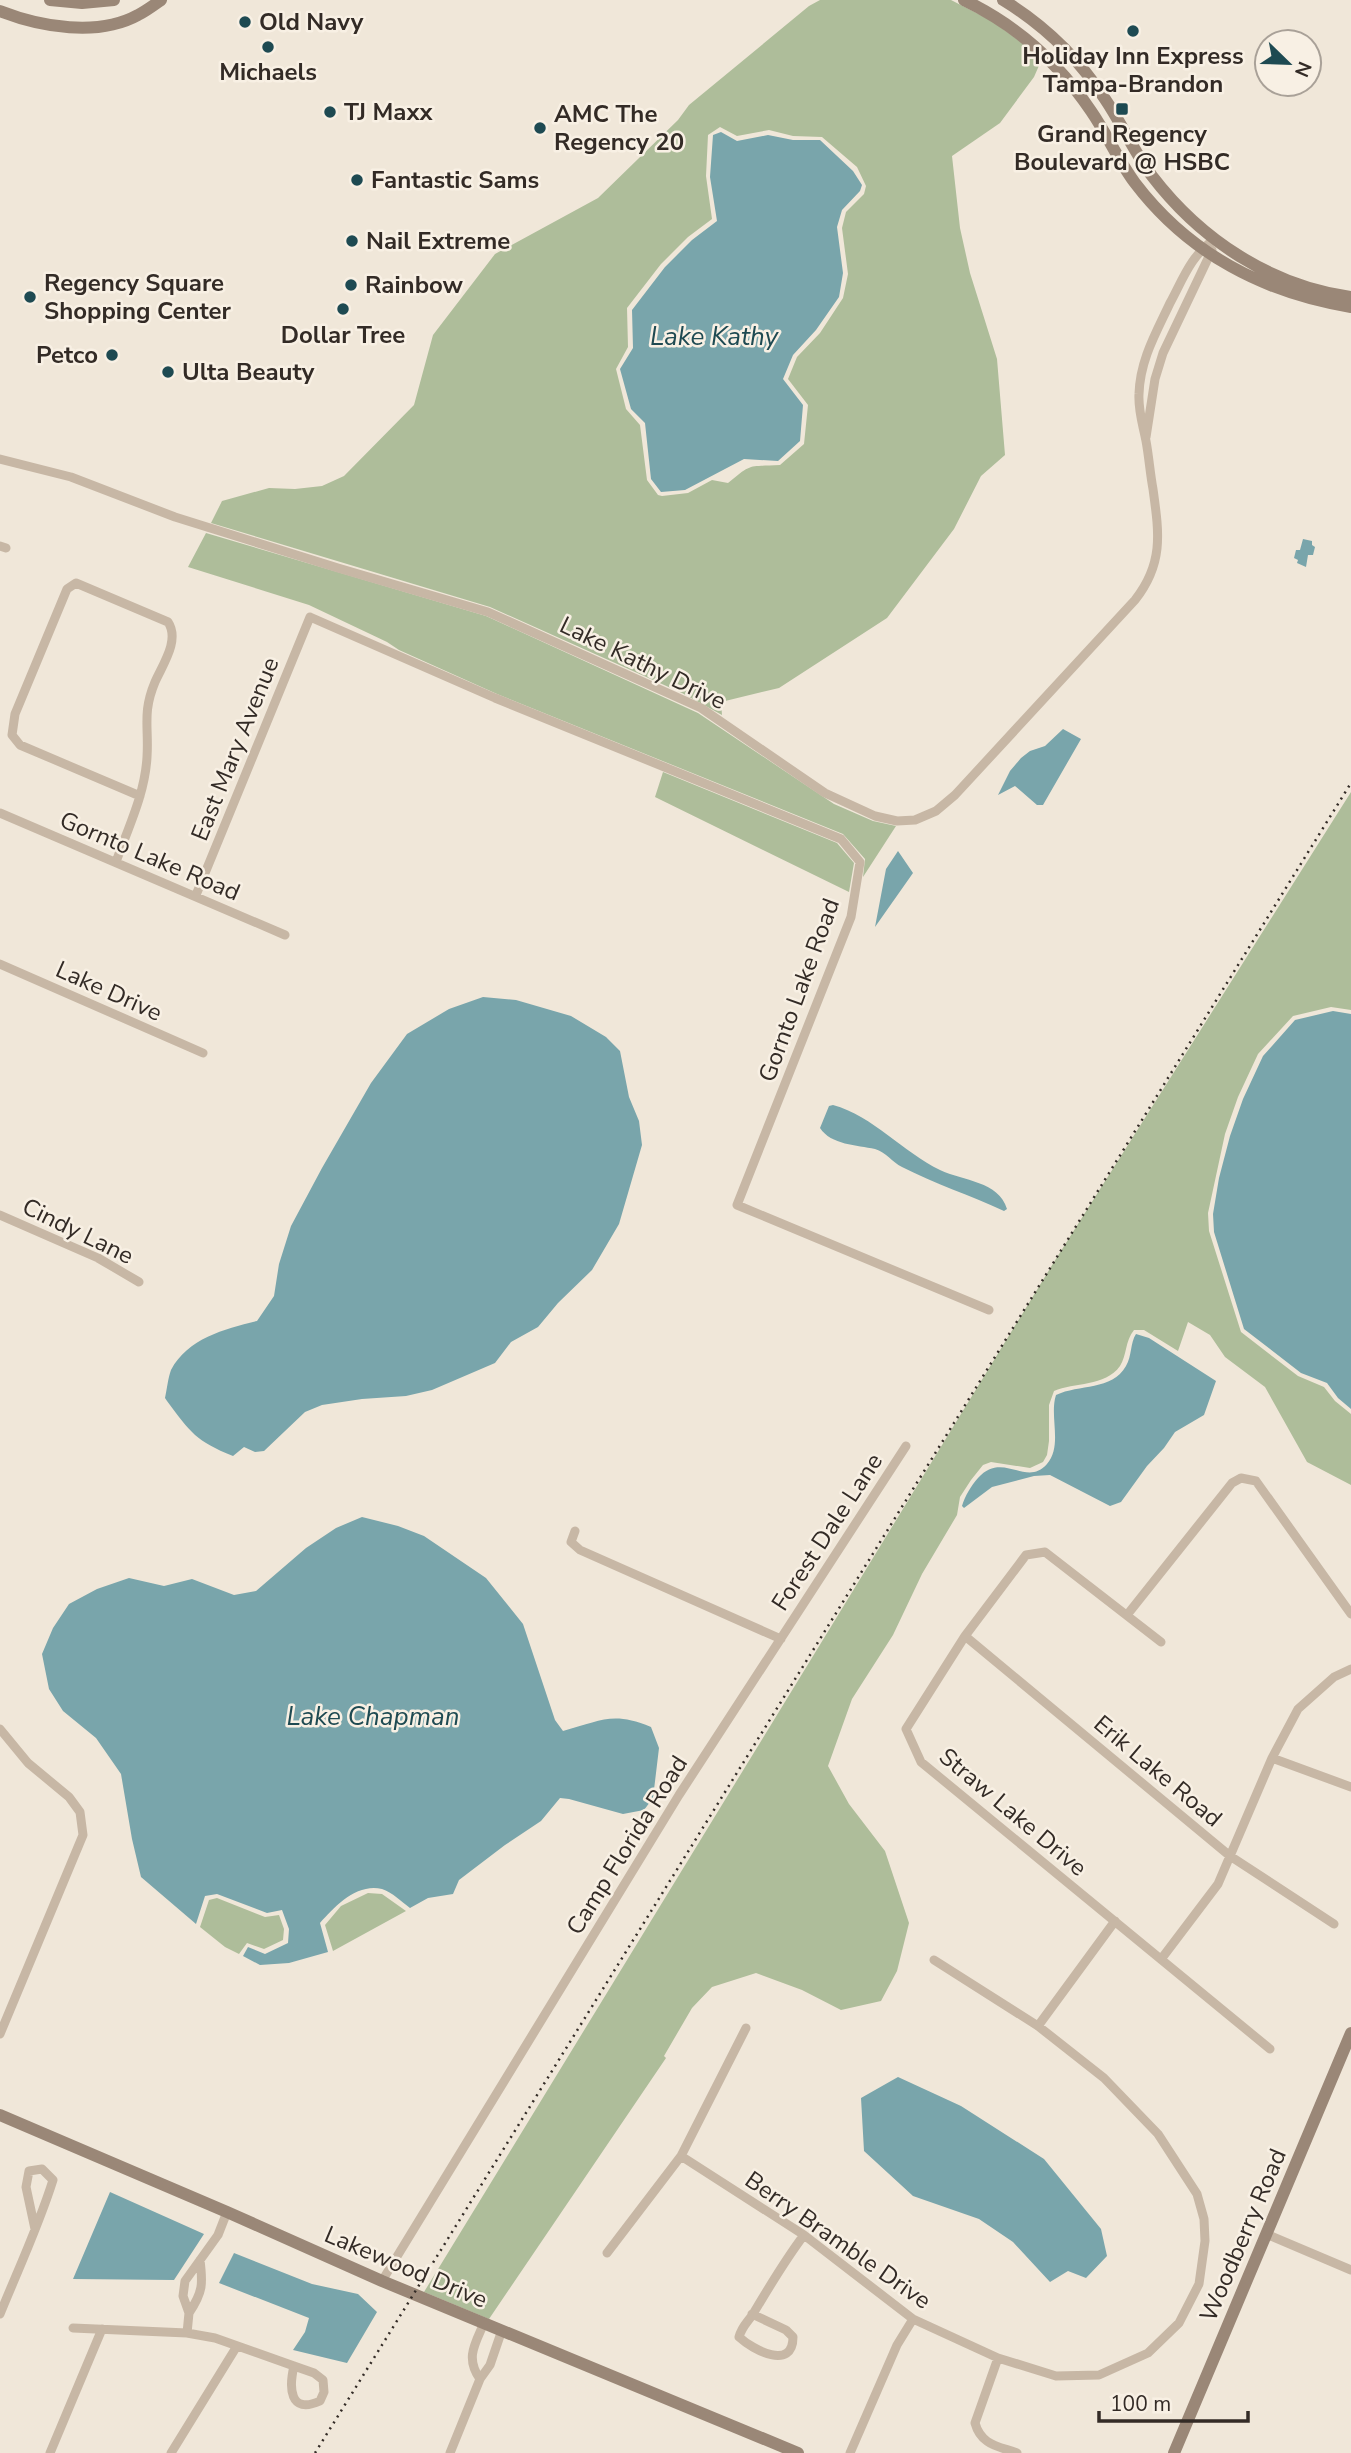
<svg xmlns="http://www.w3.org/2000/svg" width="1351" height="2453" font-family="'Nunito Sans',sans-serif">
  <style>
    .green { fill: #aebd9a; fill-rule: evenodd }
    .water { fill: #79a5ab }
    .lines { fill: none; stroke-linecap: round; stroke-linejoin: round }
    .street { stroke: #c7b7a5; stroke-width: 9 }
    .secondary { stroke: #9a8777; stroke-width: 12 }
    .rail { stroke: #332b26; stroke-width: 2.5; stroke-dasharray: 2 5; stroke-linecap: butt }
    .poi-dot { fill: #1e4a52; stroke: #f8f0e4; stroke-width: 2.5 }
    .labels { text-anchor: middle; stroke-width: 5; stroke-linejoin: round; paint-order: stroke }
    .poi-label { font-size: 24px; font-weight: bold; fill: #332b26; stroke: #f8f0e4; text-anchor: start }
    .street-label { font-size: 24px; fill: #332b26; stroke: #f8f0e4 }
    .water-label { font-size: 26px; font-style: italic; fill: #1e4a52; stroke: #f8f0e4 }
  </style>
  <rect width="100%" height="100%" fill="#f0e7d9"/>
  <path class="green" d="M820 0H951L992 21 1033 51 1041 61 1034 77 1000 123 952 156 960 228 970 273 997 359 1005 455 981 476 954 529 887 618 779 688 721 702 722 715 682 693 490 607 211 523 222 501 269 488 295 489 322 486 344 476 414 405 433 335 495 254 598 198 678 120 689 105 809 6ZM720 127 737 136 769 130 793 136 822 137 857 167 866 186 864 194 846 212 842 228 848 274 843 298 820 333 797 357 788 379 808 405 804 444 780 465C748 467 753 462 728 483L712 480 688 493 662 496 658 495 647 480 640 425 626 409 616 369 628 347 627 308 661 264 688 237 712 219 706 176 708 135Z
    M206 533 486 616 698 713 834 804 873 821 896 826 863 877 865 859 843 834 497 694 399 650 387 642 309 605 188 567Z
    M663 772 837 843 854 863 849 892 655 797Z
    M1351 792V1010L1331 1007 1293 1016 1258 1054 1238 1097 1225 1134 1208 1213 1209 1231 1241 1332 1298 1376 1324 1387 1335 1401 1351 1414V1485L1307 1462 1265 1387 1225 1357 1210 1335 1188 1322 1178 1351 1144 1330H1134C1125 1341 1127 1355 1120 1366 1105 1387 1074 1382 1054 1391L1049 1405V1441L1047 1455 1043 1462 1030 1468 991 1462 983 1465 971 1480 960 1497 957 1515 922 1574 893 1635 852 1699 828 1766 849 1804 885 1851 909 1923 897 1971 881 2001 841 2010 802 1990 756 1973 712 1987 692 2008 664 2056 666 2058 489 2319 424 2292 1054 1262Z
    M368 1893 382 1894 406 1911 333 1951 325 1925 341 1906Z
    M217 1898 265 1917 279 1915 284 1929 283 1940 264 1949 247 1943 239 1954 225 1947 200 1927 209 1900Z"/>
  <path class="water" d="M721 132 737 141 768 135 793 140H820L853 171 862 185 860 191 842 210 837 227 843 273 839 297 816 330 793 355 783 379 803 405 800 441 778 461 744 459 685 490 661 492 651 479 645 423 631 409 620 369 633 348 632 310 665 267 692 240 717 221 710 177 713 135Z
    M1303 539 1312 541V545L1315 547 1313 555H1308L1306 567 1297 563 1298 560 1294 558 1296 550H1300Z
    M1063 729 1081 739 1043 805H1037L1015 786 998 795 1010 771 1021 758 1030 751 1045 746Z
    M898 851 913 873 875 927 886 869Z
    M483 997 516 1000 571 1016 606 1037 620 1051 629 1097 639 1121 642 1145 619 1224 592 1270 558 1303 538 1327 511 1342 495 1363 432 1390 406 1396 362 1399 322 1405 305 1412 264 1451 255 1452 244 1447 233 1456C196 1441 191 1433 167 1401L165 1398C167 1389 168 1378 171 1370 188 1338 225 1329 257 1321L274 1296 279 1264 291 1226 322 1168 371 1083 407 1034 449 1009Z
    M1333 1011 1351 1014V1409L1338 1398 1327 1383 1301 1373 1244 1329 1214 1232 1213 1214 1219 1178 1230 1136 1243 1099 1263 1056 1295 1020Z
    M833 1105C873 1116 903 1152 940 1170 963 1181 999 1181 1007 1209L1004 1211C970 1195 935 1184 902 1167 892 1162 886 1152 875 1149 857 1145 831 1145 820 1128L829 1106Z
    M1136 1334 1149 1338 1216 1381 1204 1415 1175 1432 1164 1448 1147 1466 1121 1502 1110 1506 1050 1475 1034 1476 992 1487 964 1508 962 1506C965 1496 971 1486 978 1478 1003 1450 1026 1488 1047 1464 1063 1446 1049 1416 1056 1395 1079 1384 1112 1391 1126 1366 1132 1356 1130 1343 1136 1334Z
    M362 1517 398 1526 424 1536 486 1578 523 1624 555 1720 563 1731C601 1721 612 1711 651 1727L659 1748 653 1798 644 1810 623 1814 569 1799 560 1798 541 1821 505 1845 459 1880 453 1894 428 1898 410 1908C402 1902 392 1892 382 1889 357 1883 335 1906 320 1923L328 1952 289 1963 260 1965 243 1956 248 1947 265 1954 288 1943 289 1929 282 1910 267 1913 217 1894 205 1896 196 1924 141 1877 132 1839 121 1774 96 1738 63 1711 49 1689 42 1654 53 1628 69 1604 97 1589 129 1578 164 1586 192 1579 234 1595 256 1591 306 1548 336 1528Z
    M898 2077 961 2106 1044 2159 1101 2229 1107 2256 1086 2278 1068 2271 1050 2282 1013 2242 979 2219 913 2196 864 2151 861 2098Z
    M110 2192 204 2234 174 2280 73 2279Z
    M234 2253 312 2284 358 2294 377 2312 347 2363 293 2350 305 2332 309 2318 219 2283Z"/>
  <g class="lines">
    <path class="street" d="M1146 437 1155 379 1163 353 1212 250
      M0 459 71 477 175 517 338 568 488 612 701 708 825 793 875 816 897 821 915 820 936 811 955 795 1135 600C1164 563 1159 533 1153 489 1150 473 1149 457 1146 441 1143 425 1138 411 1139 394 1140 360 1156 333 1170 303 1183 279 1191 255 1215 239
      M0 546 6 548
      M0 813 285 935
      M116 862C128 828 145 794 147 757 149 727 142 713 155 682 163 664 180 640 168 622L76 583 67 589 15 714 12 735 20 745 140 796
      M196 895 310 617 495 698 841 839 860 862 851 917 737 1205 989 1310
      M0 964 203 1053
      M0 1215 98 1258 139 1282
      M575 1531 571 1542 580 1550 781 1639
      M1127 1615 1232 1483 1241 1478 1256 1481 1351 1614
      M965 1636 1230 1856 1334 1924
      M1161 1642 1045 1552 1026 1555 965 1636 906 1729 921 1762 1270 2049
      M0 1729 28 1763 69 1797 80 1812 83 1835 0 2034
      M1272 1758 1351 1787
      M1162 1958 1218 1884 1272 1758 1298 1709 1334 1677 1351 1669
      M1038 2026 1115 1921
      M681 2156 804 2235 913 2319 998 2358 1056 2376 1099 2375 1148 2353 1179 2323 1199 2284 1205 2241 1204 2219 1197 2194 1158 2134 1104 2078 1038 2026 934 1960
      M1266 2234 1351 2270
      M607 2253 681 2156 746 2028
      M382 2281 679 1795 906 1446
      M189 2313C203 2292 203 2284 200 2260
      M0 2314C18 2270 39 2225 53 2180L42 2169 29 2171 26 2187 35 2229
      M752 2314 786 2330 793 2337C793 2371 753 2350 739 2337 742 2326 747 2323 753 2314 769 2287 785 2260 804 2235
      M73 2328 187 2333 215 2338 294 2366 314 2373 323 2380 324 2392 320 2401C289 2415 289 2387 294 2366
      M187 2333 189 2313 183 2296 185 2281 218 2235 227 2212
      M998 2358 975 2423C981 2445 998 2446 1017 2453
      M480 2379C465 2358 475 2344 484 2323
      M50 2453 102 2329
      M171 2453 237 2346
      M450 2453 480 2379 490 2365 502 2330
      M850 2453 897 2345 913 2319"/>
    <path class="secondary" d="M50 0 82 3 114 0
      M964 0C1016 25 1059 63 1091 111 1107 134 1118 160 1135 183 1189 254 1265 293 1351 307
      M1003 0C1044 25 1079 59 1105 99 1122 124 1134 152 1152 176 1201 240 1271 286 1351 297
      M0 11C41 27 98 37 138 15 146 11 154 5 161 0
      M0 2115 227 2212 382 2281 798 2453
      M1174 2453 1351 2033"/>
    <path class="rail" d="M315 2453 1351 783"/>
  </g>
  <g class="poi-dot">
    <circle cx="245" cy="22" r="7"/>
    <circle cx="1133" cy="31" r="7"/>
    <circle cx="268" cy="47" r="7"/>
    <rect x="1115" y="102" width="14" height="14" rx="3.5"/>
    <circle cx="330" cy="112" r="7"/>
    <circle cx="540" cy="128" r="7"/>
    <circle cx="357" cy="180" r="7"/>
    <circle cx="352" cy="241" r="7"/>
    <circle cx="351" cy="285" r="7"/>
    <circle cx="30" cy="297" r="7"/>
    <circle cx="343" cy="309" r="7"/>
    <circle cx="112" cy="355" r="7"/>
    <circle cx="168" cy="372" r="7"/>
  </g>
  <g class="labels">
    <g class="poi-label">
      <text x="259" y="30">Old Navy</text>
      <text x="1133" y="64" text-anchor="middle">Holiday Inn Express<tspan x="1133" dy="28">Tampa-Brandon</tspan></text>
      <text x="268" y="80" text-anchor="middle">Michaels</text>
      <text x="344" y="120">TJ Maxx</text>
      <text x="554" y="122">AMC The<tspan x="554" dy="28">Regency 20</tspan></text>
      <text x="1122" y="142" text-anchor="middle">Grand Regency<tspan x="1122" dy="28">Boulevard @ HSBC</tspan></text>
      <text x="371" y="188">Fantastic Sams</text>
      <text x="366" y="249">Nail Extreme</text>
      <text x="44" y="291">Regency Square<tspan x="44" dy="28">Shopping Center</tspan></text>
      <text x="365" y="293">Rainbow</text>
      <text x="343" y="343" text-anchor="middle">Dollar Tree</text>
      <text x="98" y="363" text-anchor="end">Petco</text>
      <text x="182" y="380">Ulta Beauty</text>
    </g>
    <g class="street-label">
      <text transform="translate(643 663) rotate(26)" y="8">Lake Kathy Drive</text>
      <text transform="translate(235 749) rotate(-68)" y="8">East Mary Avenue</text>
      <text transform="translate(150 856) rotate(23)" y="8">Gornto Lake Road</text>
      <text transform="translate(799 990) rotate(-70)" y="8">Gornto Lake Road</text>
      <text transform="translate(109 991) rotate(24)" y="8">Lake Drive</text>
      <text transform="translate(78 1231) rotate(26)" y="8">Cindy Lane</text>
      <text transform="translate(827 1532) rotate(-57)" y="8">Forest Dale Lane</text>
      <text transform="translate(1158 1771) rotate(40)" y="8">Erik Lake Road</text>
      <text transform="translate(1013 1812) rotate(40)" y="8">Straw Lake Drive</text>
      <text transform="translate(627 1845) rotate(-58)" y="8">Camp Florida Road</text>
      <text transform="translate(1243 2235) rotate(-67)" y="8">Woodberry Road</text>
      <text transform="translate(838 2240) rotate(35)" y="8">Berry Bramble Drive</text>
      <text transform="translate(406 2267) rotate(23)" y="8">Lakewood Drive</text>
    </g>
    <g class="water-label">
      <text x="714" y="345">Lake Kathy</text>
      <text x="373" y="1725">Lake Chapman</text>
    </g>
  </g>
  <g transform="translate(1288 63) rotate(113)"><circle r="33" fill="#f8f0e4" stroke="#a9a198" stroke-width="2"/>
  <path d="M0-5L12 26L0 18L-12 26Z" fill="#1e4a52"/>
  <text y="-10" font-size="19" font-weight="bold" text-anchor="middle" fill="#332b26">N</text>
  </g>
  <path d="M1099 2411v10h149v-10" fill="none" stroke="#332b26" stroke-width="3.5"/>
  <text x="1110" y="2411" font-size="21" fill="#332b26" stroke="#f8f0e4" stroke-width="5" paint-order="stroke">100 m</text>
</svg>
